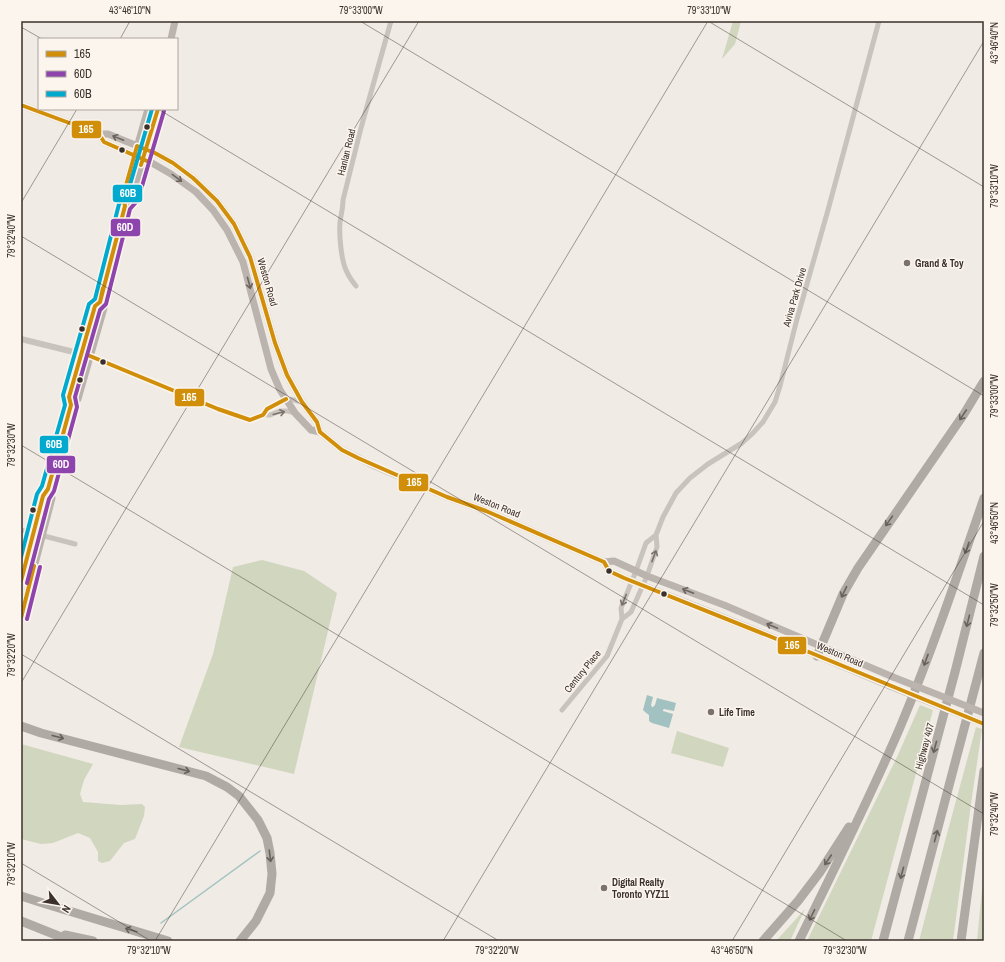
<svg xmlns="http://www.w3.org/2000/svg" width="1005" height="962" font-family="'Archivo Narrow',sans-serif">
  <style>
    .green { fill: #d1d6bf }
    .water { fill: #a1c2c1 }
    .lines { fill: none; stroke-linecap: round; stroke-linejoin: round }
    .stream { stroke: #a1c2c1; stroke-width: 1.5 }
    .minor { stroke: #c9c3be; stroke-width: 5 }
    .tertiary { stroke: #c9c3be; stroke-width: 6 }
    .secondary { stroke: #bab3ae; stroke-width: 7 }
    .motorway { stroke: #afaaa4; stroke-width: 9 }
    .secondary-bridge { stroke: #bab3ae; stroke-width: 7 }
    .bus-1-casing { stroke: #fbf5ee; stroke-width: 7 }
    .bus-2-casing { stroke: #fbf5ee; stroke-width: 7 }
    .bus-3-casing { stroke: #fbf5ee; stroke-width: 7 }
    .bus-1 { stroke: #d18e09; stroke-width: 4 }
    .bus-2 { stroke: #8e44ad; stroke-width: 4 }
    .bus-3 { stroke: #00a9ce; stroke-width: 4 }
    .oneway { stroke: #6e645f }
    .oneway2 { stroke: #7b726d }
    .oneway3 { stroke: #69615b }
    .ticks { fill: none; stroke: #3b302b; stroke-width: 1; stroke-opacity: 0.45 }
    .bus-dot { fill: #3b302b; stroke: #fbf5ee; stroke-width: 1.5 }
    .poi-dot { fill: #7a716c; stroke: #fbf5ee; stroke-width: 1.5 }
    .labels { text-anchor: middle; stroke-width: 3; stroke-linejoin: round; paint-order: stroke }
    .street-label { font-size: 10px; fill: #3b302b; stroke: #fbf5ee }
    .poi-label { font-size: 10px; font-weight: bold; fill: #3b302b; stroke: #fbf5ee; text-anchor: start }
    .line-badge { stroke: #fbf5ee; stroke-width: 1.5 }
    .badge-label { font-size: 11px; text-anchor: middle; font-weight: bold; fill: #fff }
    .neatline { fill: none; stroke: #3b302b; stroke-width: 1.5 }
    .ticks-label { font-size: 10px; text-anchor: middle; fill: #3b302b }
  </style>
  <rect width="100%" height="100%" fill="#f0ebe5"/>
  <path class="green" d="M733 21H741L735 44 722 59Z
    M262 560 304 571 337 593 294 774 179 747 213 654 233 567Z
    M920 705 933 710 871 941H807L897 757Z
    M976 727 982 729 971 804 953 941H919L944 845Z
    M677 731 729 748 723 767 671 753Z
    M21 744 93 764 84 780 80 794 83 802 121 805 142 804 145 807 144 816 135 839 124 843 110 861 102 863 98 861V852L90 838 78 833 53 843 41 844 21 839Z
    M984 868V941H977Z
    M805 909 790 941H776Z"/>
  <path class="water" d="M647 695 653 697 651 705 652 707H653L655 705 657 698 676 703 674 711 664 709 663 710V711L673 714 669 728 652 723 649 721V715L645 712 643 710Z"/>
  <g class="lines">
    <path class="stream" d="M161 923 260 851"/>
    <path class="minor" d="M356 286C352 281 348 275 346 270 341 259 339 234 340 222 341 215 343 208 343 200L361 128 391 21
      M90 356 99 359 218 409 243 418 250 420 256 418 263 415H270L280 411H288L295 413
      M263 415 267 409 286 399 294 400 302 402
      M21 530 75 544
      M622 619 621 608 636 571 646 543 656 535 663 517 676 493 690 478 708 464 742 443 752 434 763 422 775 402 780 386 797 319 828 210 879 21
      M562 710 607 656 622 619 631 612 647 576 657 547 656 535"/>
    <path class="tertiary" d="M21 339 90 356"/>
    <path class="secondary" d="M171 39 175 21
      M21 105 99 134H108L155 153 173 163 193 178 217 201 234 224 250 257 275 343 287 375 302 402 317 422 320 432
      M99 134 104 142 152 163 171 174 196 192 213 210 227 230 243 262 271 369 280 390 286 399 295 413 311 430 320 432 342 450 375 466 447 497 486 511 604 562 614 561 647 576 724 605 893 677
      M125 206 123 196 148 109
      M71 405 78 399 104 308 100 302
      M604 562 609 571 624 578 695 606 804 650 890 686
      M21 581 43 496 48 489 71 405 69 397 81 354 95 306 100 302 125 206 132 198 158 109
      M21 618 52 498 48 489"/>
    <path class="motorway" d="M817 656 843 594 858 568 964 414 984 381
      M21 726 41 733 206 776 227 787 239 796 258 820 267 838 270 853 272 874 270 893 256 921 240 941
      M21 896 46 904 168 941
      M21 921 71 941
      M65 935 93 941
      M763 941 798 901 820 872 849 827
      M799 941C834 869 870 798 901 725 932 651 958 574 984 498
      M883 941 955 672 984 556
      M908 941 984 653
      M961 941 984 771"/>
    <path class="secondary-bridge" d="M893 677 984 713
      M890 686 984 724"/>
    <g class="bus-1-casing">
      <path id="bus-1" d="M21 105 99 134 104 142 147 161
        M141 165 158 109
        M100 302 125 206 123 196 137 146 155 153 173 163 193 178 217 201 234 224 250 257 275 343 287 375 302 402 317 422 320 432 342 450 358 458 447 497 486 511 604 562 609 571 624 578 804 650 984 724
        M90 356 218 409 250 420 263 415 267 409 286 399
        M21 581 43 496 48 489 71 405 69 397 95 306 100 302 103 288
        M21 618 34 566"/>
    </g>
    <g class="bus-2-casing">
      <path id="bus-2" d="M27 583 49 499 54 491 77 407 75 397 100 310 106 304 130 209 138 200 164 111
        M27 619 40 567"/>
    </g>
    <g class="bus-3-casing">
      <path id="bus-3" d="M21 557 37 494 42 486 65 405 63 395 89 304 95 299 119 204 127 195 152 109"/>
    </g>
    <use href="#bus-1" class="bus-1"/>
    <use href="#bus-2" class="bus-2"/>
    <use href="#bus-3" class="bus-3"/>
  </g>
  <defs><path id="oneway-shaft" d="M-6 0H5M1.5-3L5.5 0L1.5 3" fill="none" stroke-width="1.6" stroke-linecap="round" stroke-linejoin="round"/></defs>
  <g class="oneway">
    <use href="#oneway-shaft" transform="translate(118 138) rotate(-158)"/>
    <use href="#oneway-shaft" transform="translate(177 178) rotate(36)"/>
    <use href="#oneway-shaft" transform="translate(249 283) rotate(75)"/>
    <use href="#oneway-shaft" transform="translate(688 591) rotate(-159)"/>
    <use href="#oneway-shaft" transform="translate(772 626) rotate(-157)"/>
  </g>
  <g class="oneway2">
    <use href="#oneway-shaft" transform="translate(279 413) rotate(-14)"/>
    <use href="#oneway-shaft" transform="translate(654 556) rotate(-70)"/>
    <use href="#oneway-shaft" transform="translate(624 600) rotate(112)"/>
  </g>
  <g class="oneway3">
    <use href="#oneway-shaft" transform="translate(963 415) rotate(124)"/>
    <use href="#oneway-shaft" transform="translate(889 521) rotate(125)"/>
    <use href="#oneway-shaft" transform="translate(967 548) rotate(109)"/>
    <use href="#oneway-shaft" transform="translate(844 592) rotate(116)"/>
    <use href="#oneway-shaft" transform="translate(968 621) rotate(104)"/>
    <use href="#oneway-shaft" transform="translate(926 660) rotate(110)"/>
    <use href="#oneway-shaft" transform="translate(58 737) rotate(15)"/>
    <use href="#oneway-shaft" transform="translate(935 747) rotate(105)"/>
    <use href="#oneway-shaft" transform="translate(184 770) rotate(15)"/>
    <use href="#oneway-shaft" transform="translate(936 836) rotate(-75)"/>
    <use href="#oneway-shaft" transform="translate(270 856) rotate(83)"/>
    <use href="#oneway-shaft" transform="translate(828 860) rotate(124)"/>
    <use href="#oneway-shaft" transform="translate(902 873) rotate(105)"/>
    <use href="#oneway-shaft" transform="translate(812 915) rotate(116)"/>
    <use href="#oneway-shaft" transform="translate(131 930) rotate(-163)"/>
  </g>
  <path class="ticks" d="M360 21 984 396M708 21 984 187M21 27 42 39M120 39 130 21M158 109 984 605M21 203 77 109M21 236 984 814M21 445 847 941M21 654 499 941M21 683 419 21M21 863 151 941M155 941 708 21M443 941 984 41M732 941 984 521"/>
  <g class="bus-dot">
    <circle cx="147" cy="127" r="3.5"/>
    <circle cx="122" cy="150" r="3.5"/>
    <circle cx="82" cy="329" r="3.5"/>
    <circle cx="103" cy="362" r="3.5"/>
    <circle cx="80" cy="380" r="3.5"/>
    <circle cx="33" cy="510" r="3.5"/>
    <circle cx="609" cy="571" r="3.5"/>
    <circle cx="664" cy="594" r="3.5"/>
  </g>
  <g class="poi-dot">
    <circle cx="907" cy="263" r="4"/>
    <circle cx="711" cy="712" r="4"/>
    <circle cx="604" cy="888" r="4"/>
  </g>
  <g class="labels">
    <g class="street-label">
      <text transform="translate(346 152) rotate(-76)" y="4">Hanlan Road</text>
      <text transform="translate(268 282) rotate(74)" y="4">Weston Road</text>
      <text transform="translate(794 297) rotate(-74)" y="4">Aviva Park Drive</text>
      <text transform="translate(497 505) rotate(22)" y="4">Weston Road</text>
      <text transform="translate(840 654) rotate(23)" y="4">Weston Road</text>
      <text transform="translate(582 671) rotate(-51)" y="4">Century Place</text>
      <text transform="translate(924 746) rotate(-75)" y="4">Highway 407</text>
    </g>
    <g class="poi-label">
      <text x="915" y="267">Grand &amp; Toy</text>
      <text x="719" y="716">Life Time</text>
      <text x="612" y="886">Digital Realty<tspan x="612" dy="12">Toronto YYZ11</tspan></text>
    </g>
  </g>
  <g class="line-badge">
    <rect x="71" y="120" width="31" height="19" rx="4" fill="#d18e09"/>
    <rect x="112" y="184" width="31" height="19" rx="4" fill="#00a9ce"/>
    <rect x="110" y="218" width="31" height="19" rx="4" fill="#8e44ad"/>
    <rect x="174" y="388" width="31" height="19" rx="4" fill="#d18e09"/>
    <rect x="39" y="435" width="30" height="19" rx="4" fill="#00a9ce"/>
    <rect x="46" y="455" width="30" height="19" rx="4" fill="#8e44ad"/>
    <rect x="398" y="473" width="31" height="19" rx="4" fill="#d18e09"/>
    <rect x="777" y="636" width="30" height="19" rx="4" fill="#d18e09"/>
  </g>
  <g class="badge-label">
    <text x="86" y="133">165</text>
    <text x="128" y="197">60B</text>
    <text x="125" y="231">60D</text>
    <text x="189" y="401">165</text>
    <text x="54" y="448">60B</text>
    <text x="61" y="468">60D</text>
    <text x="414" y="486">165</text>
    <text x="792" y="649">165</text>
  </g>
  <rect width="1005" height="962" fill="none" stroke="#fbf5ee" stroke-width="44"/>
  <rect x="38" y="38" width="140" height="72" fill="#fbf5ee" stroke="#aea6a0"/>
  <rect x="46" y="51" width="20" height="6" fill="#d18e09" stroke="#aea6a0"/>
  <text x="74" y="58" font-size="12" fill="#3b302b">165</text>
  <rect x="46" y="71" width="20" height="6" fill="#8e44ad" stroke="#aea6a0"/>
  <text x="74" y="78" font-size="12" fill="#3b302b">60D</text>
  <rect x="46" y="91" width="20" height="6" fill="#00a9ce" stroke="#aea6a0"/>
  <text x="74" y="98" font-size="12" fill="#3b302b">60B</text>
  <g transform="translate(58 904) rotate(121)" stroke="#fbf5ee" stroke-width="3" paint-order="stroke">
  <path d="M0-3L7 15L0 10L-7 15Z" fill="#3b302b"/>
  <text y="-6" font-size="11" font-weight="bold" text-anchor="middle" fill="#3b302b">N</text>
  </g>
  <rect x="22" y="22" width="961" height="918" class="neatline"/>
  <g class="ticks-label">
    <text x="130" y="14">43°46'10"N</text>
    <text x="361" y="14">79°33'00"W</text>
    <text x="709" y="14">79°33'10"W</text>
    <text transform="translate(994 43) rotate(-90)" y="4">43°46'40"N</text>
    <text transform="translate(994 186) rotate(-90)" y="4">79°33'10"W</text>
    <text transform="translate(11 236) rotate(-90)" y="4">79°32'40"W</text>
    <text transform="translate(994 396) rotate(-90)" y="4">79°33'00"W</text>
    <text transform="translate(11 445) rotate(-90)" y="4">79°32'30"W</text>
    <text transform="translate(994 523) rotate(-90)" y="4">43°46'50"N</text>
    <text transform="translate(994 605) rotate(-90)" y="4">79°32'50"W</text>
    <text transform="translate(11 655) rotate(-90)" y="4">79°32'20"W</text>
    <text transform="translate(994 814) rotate(-90)" y="4">79°32'40"W</text>
    <text transform="translate(11 864) rotate(-90)" y="4">79°32'10"W</text>
    <text x="149" y="954">79°32'10"W</text>
    <text x="497" y="954">79°32'20"W</text>
    <text x="732" y="954">43°46'50"N</text>
    <text x="845" y="954">79°32'30"W</text>
  </g>
</svg>
